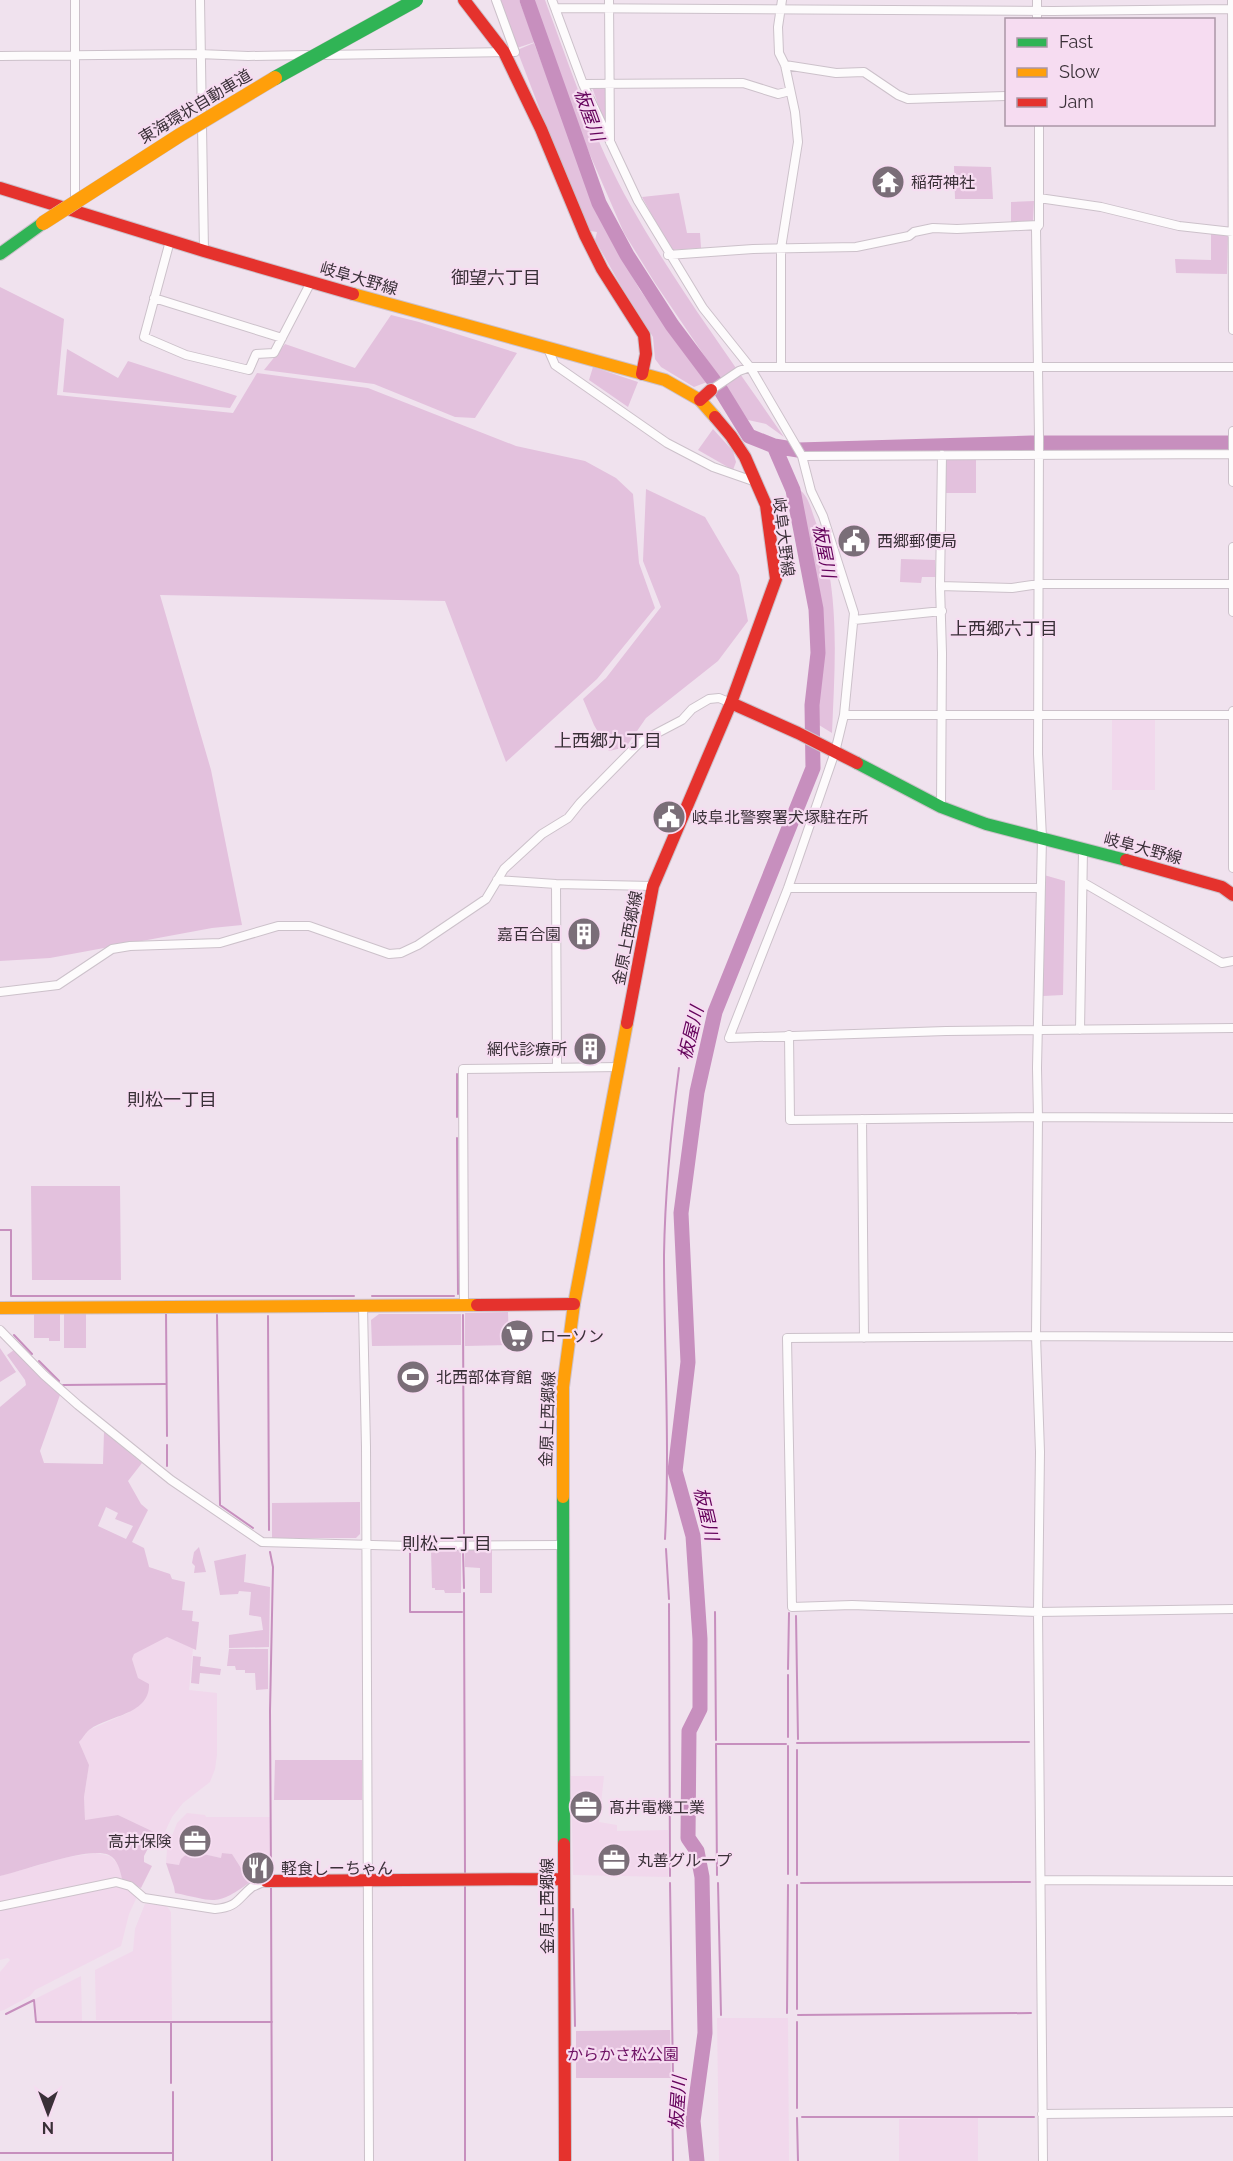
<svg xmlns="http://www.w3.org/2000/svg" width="1233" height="2161" font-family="Raleway,'Noto Sans JP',sans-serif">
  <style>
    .built { fill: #f1d8ec }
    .green { fill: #e3c1dd; fill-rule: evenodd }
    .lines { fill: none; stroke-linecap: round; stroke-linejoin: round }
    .stream { stroke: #c78fbe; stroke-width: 2 }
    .river { stroke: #c78fbe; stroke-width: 15 }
    .street-casing { stroke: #ccc1ca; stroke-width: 10 }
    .fast-casing { stroke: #ccc1ca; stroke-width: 14 }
    .slow-casing { stroke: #ccc1ca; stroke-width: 14 }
    .jam-casing { stroke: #ccc1ca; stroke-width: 14 }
    .street { stroke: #fdfbfc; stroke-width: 8 }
    .fast { stroke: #30b455; stroke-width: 12 }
    .slow { stroke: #ff9f0a; stroke-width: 12 }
    .jam { stroke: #e5322d; stroke-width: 12 }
    .fast-bridge-casing { stroke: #ccc1ca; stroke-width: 15; stroke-linecap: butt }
    .slow-bridge-casing { stroke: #ccc1ca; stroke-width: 15; stroke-linecap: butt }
    .fast-bridge { stroke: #30b455; stroke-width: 14 }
    .slow-bridge { stroke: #ff9f0a; stroke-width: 14 }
    .labels { text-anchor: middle; stroke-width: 4.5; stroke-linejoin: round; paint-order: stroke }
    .street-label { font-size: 16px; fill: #3a3038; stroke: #f6dcf1 }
    .poi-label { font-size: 16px; fill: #3a3038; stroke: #f6dcf1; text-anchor: start }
    .park-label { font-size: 16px; fill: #6d1063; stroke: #f6dcf1 }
    .water-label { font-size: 18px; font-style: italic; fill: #64025b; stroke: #f6dcf1 }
    .neighbourhood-label { font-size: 18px; fill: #3a3038; stroke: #f6dcf1 }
  </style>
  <rect width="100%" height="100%" fill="#f0e2ee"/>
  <path class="built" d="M1112 719 1155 720V790H1112Z
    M167 1637 193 1648 189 1690 217 1693V1754L215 1769 210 1782 183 1803 172 1817 163 1836 118 1815 85 1821 84 1797 89 1765 79 1742 89 1730 130 1712 138 1678 132 1659 134 1653Z
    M571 1776H604L599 1822 617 1825V1831L668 1830V1877L573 1875Z
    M187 1813 205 1815 206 1817H270V1874L246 1875 232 1854 223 1853 221 1858 190 1851 179 1865 166 1863 167 1849 177 1823Z
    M96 1853 110 1856 119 1865 122 1879 141 1888 129 1914 121 1946 35 1990 30 1996 4 2010 0 2011V1972L10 1960 8 1958 0 1960V1876L68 1857Z
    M145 1904 166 1905 171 1912 172 2020H96L95 1970 133 1951 135 1929Z
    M81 1976 82 2021H37L35 1999Z
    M717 2018H788L789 2161H719Z
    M978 2118V2161H899V2119Z"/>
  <path class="green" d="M498 0H519L535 42 517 48Z
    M531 0H545C571 70 594 141 631 206 676 286 732 361 784 437L766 424 748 420 655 283 624 233 574 118Z
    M534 43 605 228 640 290 707 382 694 387 661 367 655 359 653 337 621 286 595 240 597 232 590 231 568 183 517 50Z
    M592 87H607V121L605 125Z
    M954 166 991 167 993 199H955Z
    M679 193 687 233H700L701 248 671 250 642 197Z
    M1034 201 1033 222H1011V202Z
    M1211 232 1228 234 1227 274 1176 273 1175 259 1211 260Z
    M0 287 64 319 57 395 233 413 257 373 368 388 516 446 585 461 616 478 633 494 639 563 655 608 597 679 506 762 445 601 160 595 211 770 242 925 212 928 50 958 0 961Z
    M391 315 419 322 517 353 475 418 455 417 374 384 264 370 285 344 355 368Z
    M67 349 118 378 128 361 237 396 230 408 63 392Z
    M593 367 638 382 628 407 589 380Z
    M713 429 733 451 736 462 733 470 698 450Z
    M948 457H976V493H945V460Z
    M646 489 705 517 739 575 748 621 718 661 646 718 626 747 609 751 594 725 583 699 606 678 661 607 643 561Z
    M798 489C808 494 811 509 815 520 841 588 835 661 832 733L814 722 822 670V628L816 577Z
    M901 559 935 560 936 577H922L921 583 900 582Z
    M1044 875 1065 881 1063 995 1043 996Z
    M31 1186H120L121 1280H32Z
    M508 1312 509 1345 465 1346V1313Z
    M64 1313H86V1348H64Z
    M34 1314H60V1341H49V1338H34Z
    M379 1314H461V1345L372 1346 371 1320Z
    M0 1348 16 1372 0 1382Z
    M14 1350 60 1395 40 1451 44 1463 103 1464 104 1432 142 1463 128 1481 141 1504 148 1510 132 1542 144 1548 149 1567 170 1574 172 1579 185 1582 182 1610 193 1611 192 1621 199 1622 196 1650 167 1637 134 1654 132 1659 138 1678 149 1684C150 1716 107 1715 88 1731 85 1734 82 1739 79 1742L89 1765 84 1797 85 1820 118 1815 156 1833 144 1856V1862L152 1866 141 1888 122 1879C120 1870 118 1860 109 1855 88 1846 24 1871 0 1876V1407L26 1385 25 1380 7 1355ZM106 1507 118 1513 115 1519 133 1526 126 1539 98 1526Z
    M360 1502V1534L356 1538H272V1503Z
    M199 1547 206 1572 194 1573 195 1566 192 1563 194 1552Z
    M431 1550H461V1593H445L444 1590H435V1588H432Z
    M465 1550H492V1593H480V1568L465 1567Z
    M246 1554 244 1582 270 1587 269 1647 229 1648V1635L263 1630 261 1617 249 1615 251 1592 239 1591 238 1594 220 1595 214 1561Z
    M229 1649H268V1689L256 1690 255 1673H245V1670H236L235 1666H227Z
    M193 1656 201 1657 200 1666 221 1669 220 1675 200 1673 199 1684 191 1683Z
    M275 1760H362V1800H274Z
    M190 1851 221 1858 222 1853 232 1854 250 1882C216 1907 215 1901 175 1893L174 1887 166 1863 179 1865 181 1859Z
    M670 2030 671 2078H576V2031Z"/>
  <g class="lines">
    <path class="stream" d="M457 1074V1117
      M457 1138 458 1294
      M0 1230H11V1296H354
      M372 1296H454
      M166 1312 167 1436
      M217 1315 220 1505 253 1528
      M463 1315 464 1538
      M268 1316 269 1530
      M14 1335 32 1354
      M39 1361 59 1381
      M63 1385 165 1384
      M167 1445V1466
      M665 1539C670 1444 664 1349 664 1255 665 1192 671 1130 679 1068
      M666 1549 669 1599
      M463 1550 464 1588
      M410 1551V1612H462
      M270 1552 273 1567 270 1711 271 1875
      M464 1593 465 1873
      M669 1604 670 1876
      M715 1612 716 1740
      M796 1616 798 1739
      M788 1669 789 1613
      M788 1675V1737
      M797 1743 1029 1742
      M797 1750V1875
      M788 1874V1746
      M717 1875 716 1744H786
      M670 1883 673 2077
      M718 1883 721 2015
      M801 1883 1030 1882
      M271 1884 272 2161
      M797 1885V2009
      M465 1886V2161
      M573 1909 575 2026
      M787 2013 788 1885
      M6 2014 34 2000 36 2022H272
      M798 2015 1031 2013
      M171 2022V2083
      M797 2022V2108
      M672 2080 673 2161
      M173 2092V2161
      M802 2117H1034
      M797 2118 798 2161
      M0 2153H173"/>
    <path class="river" d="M527 0 599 203 627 255 672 325 720 389 749 436 774 446 798 450 1031 443H1233
      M697 2161 693 2121 705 2033 702 1877 697 1851 688 1838 689 1731 700 1709V1639L693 1536 675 1471 688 1362 681 1213 697 1092 715 1012 813 768 812 705 818 653 816 609 793 490 774 446"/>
    <g class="street-casing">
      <path id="street" d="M75 0V203
        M200 0 204 251
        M552 0 583 84 638 201 703 308 750 367 802 456 811 491 823 516 854 613 844 715 835 752 788 888 729 1038 946 1031 1233 1028
        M609 0 610 142
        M1037 0V20
        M1232 0 1233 330
        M555 8 1053 11 1232 9
        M322 55 515 52 496 0
        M0 56 199 54 248 56 309 55
        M785 65 836 73 864 72 898 95 908 99 1006 96
        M583 84 743 83 778 94 790 91
        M1039 124V225L1036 229 1039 438 1038 754 1042 838 1037 1068 1038 1117 1036 1336 1040 1452 1038 1612 1043 2161
        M1039 198 1101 207 1179 226 1233 232
        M170 241 144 337 186 355 249 370 256 354 274 353 311 282
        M668 255 753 249 856 247 909 236 914 232 933 228 957 229 1039 225
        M154 298 282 338
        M548 349 555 365 667 443 713 467 756 482
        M781 367V248L798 142 795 112 785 65 779 53 778 27 782 0
        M711 390 739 371 750 367H1233
        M1233 431V482
        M802 456 1233 454
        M1233 547V612
        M940 586 1012 588 1039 584H1233
        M854 620 942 611
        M1233 711V868
        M844 715H1233
        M941 807 942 653 940 586 942 455
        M497 880 556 884 653 886
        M1084 883 1222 963 1233 961
        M556 884 557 1068
        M788 888H1039
        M0 992 58 985 112 949 130 946 220 943 278 926H309L389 954 401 953 418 945 486 899 504 869 542 834 568 818 580 803 640 742 682 720 692 709 709 699 719 698 731 703
        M1080 1030 1083 850
        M789 1035 790 1120 1038 1117 1233 1118
        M862 1119 864 1338
        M464 1306 463 1069 619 1067
        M363 1307 366 1447 369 2161
        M0 1330 44 1375 78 1405 171 1480 262 1542 409 1546 562 1545
        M1233 1337 1036 1336 787 1338 792 1607 852 1605 1038 1612 1233 1609
        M1041 1880 1233 1881
        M0 1906 116 1882 130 1886 144 1898 215 1909C238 1907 237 1899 252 1887 256 1885 261 1883 266 1881
        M1042 2114 1233 2112"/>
    </g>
    <g class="fast-casing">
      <path id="fast" d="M0 254 43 223
        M857 763 941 807 986 824 1126 860
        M563 1497 564 1844"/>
    </g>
    <g class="slow-casing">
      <path id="slow" d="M353 294 665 380 700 400 715 417
        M0 1308 477 1305
        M563 1497V1387L574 1304 627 1023"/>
    </g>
    <g class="jam-casing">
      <path id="jam" d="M464 0 504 52 541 129 585 235 602 269 644 335 646 354 642 374
        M0 188 204 251 353 294
        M700 400 711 390
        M715 417 731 436 745 457 766 505 776 579 731 703 798 733 857 763
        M1126 860 1222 887 1233 895
        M627 1023 653 886 731 703
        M477 1305 574 1304
        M564 1844 565 2161
        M266 1881 563 1879"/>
    </g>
    <use href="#street" class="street"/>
    <use href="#fast" class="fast"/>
    <use href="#slow" class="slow"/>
    <use href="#jam" class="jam"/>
    <g class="fast-bridge-casing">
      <path id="fast-bridge" d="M275 78 416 0"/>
    </g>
    <g class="slow-bridge-casing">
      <path id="slow-bridge" d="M43 223 180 135 275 78"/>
    </g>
    <use href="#fast-bridge" class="fast-bridge"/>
    <use href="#slow-bridge" class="slow-bridge"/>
  </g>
  <defs>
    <g id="temple-disc" transform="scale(1.725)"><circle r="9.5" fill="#7a6e78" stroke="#f6dcf1"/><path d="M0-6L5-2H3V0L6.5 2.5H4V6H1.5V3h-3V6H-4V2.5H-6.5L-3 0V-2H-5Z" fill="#fff"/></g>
    <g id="civic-disc" transform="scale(1.725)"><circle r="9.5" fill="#7a6e78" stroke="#f6dcf1"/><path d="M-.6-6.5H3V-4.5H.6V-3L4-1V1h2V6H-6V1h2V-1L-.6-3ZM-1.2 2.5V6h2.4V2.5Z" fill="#fff"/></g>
    <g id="building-disc" transform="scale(1.725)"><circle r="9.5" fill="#7a6e78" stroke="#f6dcf1"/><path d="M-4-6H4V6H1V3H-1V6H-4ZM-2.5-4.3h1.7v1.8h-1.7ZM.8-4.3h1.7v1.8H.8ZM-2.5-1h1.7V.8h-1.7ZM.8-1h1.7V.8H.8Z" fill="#fff"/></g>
    <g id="supermarket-disc" transform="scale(1.725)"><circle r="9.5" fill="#7a6e78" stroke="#f6dcf1"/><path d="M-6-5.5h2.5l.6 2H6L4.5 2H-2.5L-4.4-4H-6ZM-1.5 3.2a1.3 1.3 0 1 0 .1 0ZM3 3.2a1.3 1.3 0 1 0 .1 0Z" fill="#fff"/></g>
    <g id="stadium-disc" transform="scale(1.725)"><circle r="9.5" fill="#7a6e78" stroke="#f6dcf1"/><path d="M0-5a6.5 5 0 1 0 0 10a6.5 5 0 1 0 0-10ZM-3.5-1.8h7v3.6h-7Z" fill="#fff"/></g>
    <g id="office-disc" transform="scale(1.725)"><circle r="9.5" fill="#7a6e78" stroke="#f6dcf1"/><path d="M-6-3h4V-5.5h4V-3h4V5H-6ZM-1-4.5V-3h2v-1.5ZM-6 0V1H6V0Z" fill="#fff"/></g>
    <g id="restaurant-disc" transform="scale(1.725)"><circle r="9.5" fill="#7a6e78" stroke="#f6dcf1"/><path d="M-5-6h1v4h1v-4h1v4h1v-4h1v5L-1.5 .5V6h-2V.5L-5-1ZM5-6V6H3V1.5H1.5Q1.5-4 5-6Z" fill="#fff"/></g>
  </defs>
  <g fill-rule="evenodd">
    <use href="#temple-disc" x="888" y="182"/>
    <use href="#civic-disc" x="854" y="541"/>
    <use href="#civic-disc" x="669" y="817"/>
    <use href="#building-disc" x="584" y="934"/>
    <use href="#building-disc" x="590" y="1049"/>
    <use href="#supermarket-disc" x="517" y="1336"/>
    <use href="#stadium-disc" x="413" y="1377"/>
    <use href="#office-disc" x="586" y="1807"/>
    <use href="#office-disc" x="195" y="1841"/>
    <use href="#office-disc" x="614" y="1860"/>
    <use href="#restaurant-disc" x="258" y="1868"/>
  </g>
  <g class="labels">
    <g class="street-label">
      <text transform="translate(195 106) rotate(-31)" y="6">東海環状自動車道</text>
      <text transform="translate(359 278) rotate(16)" y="6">岐阜大野線</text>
      <text transform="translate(784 537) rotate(83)" y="6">岐阜大野線</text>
      <text transform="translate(1143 848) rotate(15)" y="6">岐阜大野線</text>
      <text transform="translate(627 938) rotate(-79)" y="6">金原上西郷線</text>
      <text transform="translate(547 1419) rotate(-88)" y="6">金原上西郷線</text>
      <text transform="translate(547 1906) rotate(-90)" y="6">金原上西郷線</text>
    </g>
    <g class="poi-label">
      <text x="911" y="188">稲荷神社</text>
      <text x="877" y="547">西郷郵便局</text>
      <text x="692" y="823">岐阜北警察署犬塚駐在所</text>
      <text x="561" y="940" text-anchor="end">嘉百合園</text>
      <text x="567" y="1055" text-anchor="end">網代診療所</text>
      <text x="540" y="1342">ローソン</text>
      <text x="436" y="1383">北西部体育館</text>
      <text x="609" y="1813">髙井電機工業</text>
      <text x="172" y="1847" text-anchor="end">高井保険</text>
      <text x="637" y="1866">丸善グループ</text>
      <text x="281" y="1874">軽食しーちゃん</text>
    </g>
    <g class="park-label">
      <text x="623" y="2060">からかさ松公園</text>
    </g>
    <g class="water-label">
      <text transform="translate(589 115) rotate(70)" y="6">板屋川</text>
      <text transform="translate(824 551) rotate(79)" y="6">板屋川</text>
      <text transform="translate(691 1033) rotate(-76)" y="6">板屋川</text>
      <text transform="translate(706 1514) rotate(77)" y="6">板屋川</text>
      <text transform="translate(678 2103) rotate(-86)" y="6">板屋川</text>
    </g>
    <g class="neighbourhood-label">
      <text x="496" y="284">御望六丁目</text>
      <text x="1004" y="635">上西郷六丁目</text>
      <text x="608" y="747">上西郷九丁目</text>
      <text x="172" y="1106">則松一丁目</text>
      <text x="447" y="1550">則松二丁目</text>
    </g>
  </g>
  <rect x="1005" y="18" width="210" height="108" fill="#f6dcf1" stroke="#ab97a7" stroke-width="1.5"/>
  <rect x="1017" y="38" width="30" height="9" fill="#30b455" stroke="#ab97a7" stroke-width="1.5"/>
  <text x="1059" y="48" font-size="18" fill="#3a3038">Fast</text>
  <rect x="1017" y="68" width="30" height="9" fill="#ff9f0a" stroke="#ab97a7" stroke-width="1.5"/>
  <text x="1059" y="78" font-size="18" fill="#3a3038">Slow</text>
  <rect x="1017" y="98" width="30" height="9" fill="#e5322d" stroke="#ab97a7" stroke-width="1.5"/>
  <text x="1059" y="108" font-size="18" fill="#3a3038">Jam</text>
  <g transform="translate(48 2113) rotate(180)" stroke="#f6dcf1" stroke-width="4.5" paint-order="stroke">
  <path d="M0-4.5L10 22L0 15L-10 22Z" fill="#3a3038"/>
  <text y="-9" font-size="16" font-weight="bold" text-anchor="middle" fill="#3a3038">N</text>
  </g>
</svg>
